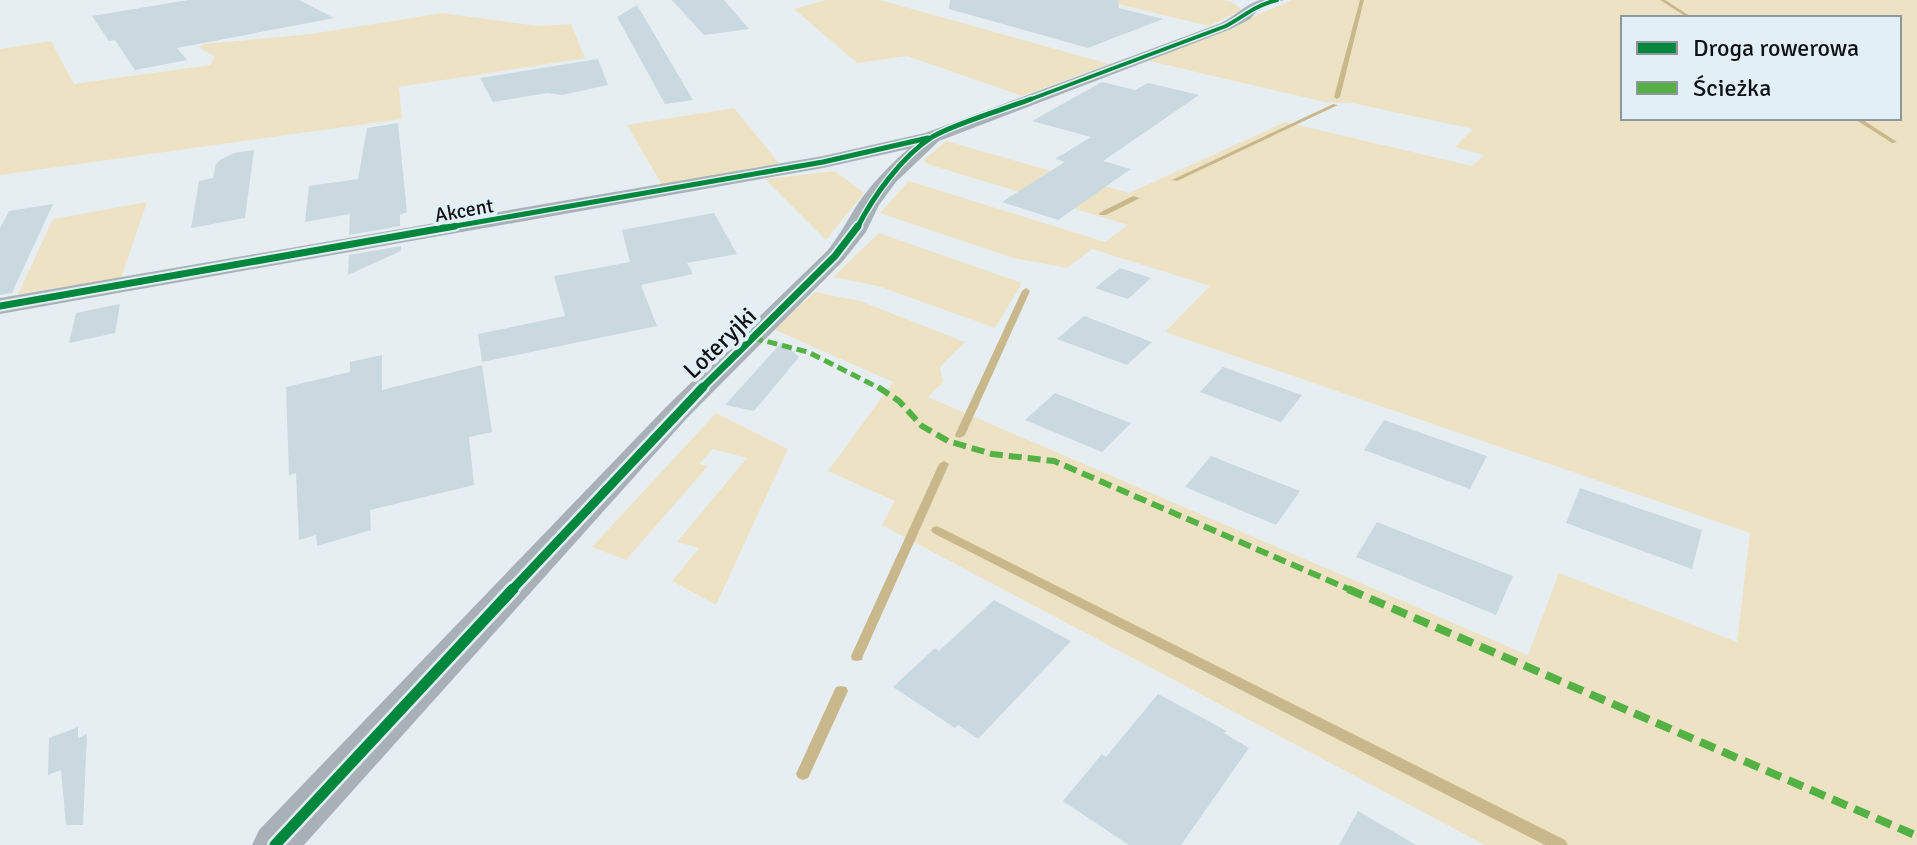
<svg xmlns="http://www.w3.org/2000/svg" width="1917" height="845" font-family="Signika,sans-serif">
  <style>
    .green { fill: #eee2c5; fill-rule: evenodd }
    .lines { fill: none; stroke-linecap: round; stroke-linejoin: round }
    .stream { fill: #cab88d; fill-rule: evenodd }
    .building { fill: #cad8e0 }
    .street { fill: #a8b2b6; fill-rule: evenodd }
    .quiet-far2 { stroke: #54b144; stroke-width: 5; stroke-dasharray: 10 5; stroke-linecap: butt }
    .quiet-far1 { stroke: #54b144; stroke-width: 6; stroke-dasharray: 13 6; stroke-linecap: butt }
    .quiet { stroke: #54b144; stroke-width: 8; stroke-dasharray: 16 8; stroke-linecap: butt }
    .cycleway-far4-casing { stroke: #e2eff6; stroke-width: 7 }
    .cycleway-far3-casing { stroke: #e2eff6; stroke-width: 8 }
    .cycleway-far2-casing { stroke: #e2eff6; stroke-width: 11 }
    .cycleway-far1-casing { stroke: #e2eff6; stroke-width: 14 }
    .cycleway-casing { stroke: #e2eff6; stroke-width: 16 }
    .cycleway-far4 { stroke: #00873e; stroke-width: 4 }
    .cycleway-far3 { stroke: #00873e; stroke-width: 5 }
    .cycleway-far2 { stroke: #00873e; stroke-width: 7 }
    .cycleway-far1 { stroke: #00873e; stroke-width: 9 }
    .cycleway { stroke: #00873e; stroke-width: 11 }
    .labels { text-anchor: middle; stroke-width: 8; stroke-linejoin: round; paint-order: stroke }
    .far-street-label { font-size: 20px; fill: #0f1315; stroke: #e2eff6 }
    .street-label { font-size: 24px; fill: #0f1315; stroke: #e2eff6 }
  </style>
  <rect width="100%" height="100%" fill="#e7eef2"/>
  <path class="green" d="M826 0H880L1109 64 1022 96 907 56 857 63 794 9Z
    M1101 0H1224L1232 2 1242 10 1209 26Z
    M1292 0H1917V845H1485L882 525 895 501 828 471 893 382 773 329 815 292 860 301 965 342 940 367 943 382 928 397 1528 655 1559 573 1737 642 1750 533 1165 332 1210 286 1092 249 1067 268 1013 258 880 213 909 181 1105 242 1128 225 927 164 924 160 946 141 1129 193 1285 122 1472 166 1484 155 1455 147 1473 129 1352 103 1325 102 1149 61ZM1623 18H1899V118H1623Z
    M442 13 538 26 571 24 585 58 399 87 402 119 0 175V49L51 41 74 84 210 65 215 57 199 47 204 44 311 34Z
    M734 108 779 163 662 185 627 125Z
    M835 171 864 193 826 240 765 179Z
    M147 202 121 278 18 294 53 219Z
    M879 233 1022 283 995 328 878 286 833 277Z
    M716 413 788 449 716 605 672 581 699 548 677 542 747 458 713 449 699 464 708 466 626 560 592 547Z"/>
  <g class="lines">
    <path class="stream" d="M1360 0H1364L1340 97 1337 99 1334 97Z
      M1660 0H1665L1693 18H1688Z
      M1333 104 1338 105 1177 181 1172 180Z
      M1853 118H1860L1897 142 1892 143Z
      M1133 196 1140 198 1106 215H1100L1099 213Z
      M1026 288 1030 291 965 435 960 438 956 437 955 435 1022 291Z
      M944 461 949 464 863 656 862 660 857 661 852 660 851 656 939 464Z
      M937 526 1565 840 1568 845H1545L933 533 931 530 933 527Z
      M841 686 846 687 848 691 810 774 808 778 803 780 798 778 796 774 834 691 836 687Z"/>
  </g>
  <path class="building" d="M188 0H299L334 18 177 48 187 60 135 70 115 40 109 41 92 16Z
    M672 0H724L749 29 704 35Z
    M950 0H1118L1119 8 1163 19 1088 48 949 9Z
    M637 5 693 100 665 104 617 17Z
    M598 59 608 85 562 95 547 93 493 102 480 78Z
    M1102 82 1135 90 1148 83 1199 95 1103 161 1131 169 1058 220 1002 202 1065 162 1055 159 1091 137 1032 121Z
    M398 123 407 212 400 215V226L349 235 350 214 305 222 309 186 358 179 367 128Z
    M254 150 245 218 191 228 199 181 213 178 216 164 220 160 234 153Z
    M53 204 12 293 0 295V228L9 211Z
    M714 213 737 254 687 263 693 274 641 285 657 326 482 362 478 334 565 316 554 276 630 262 622 230Z
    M401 246V251L348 275 349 255Z
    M1120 268 1151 278 1128 299 1095 288Z
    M120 304 115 333 69 343 76 313Z
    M1084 316 1152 342 1127 365 1057 339Z
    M782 342 799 357 754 411 725 405Z
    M382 355V390L482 365 492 432 469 437 474 485 370 510 371 530 317 546 316 535 299 540 296 473 289 475 286 387 350 372V362Z
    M1223 367 1262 381 1302 395 1281 422 1200 392Z
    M1055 393 1092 408 1131 423 1102 452 1025 420Z
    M1384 420 1487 456 1470 489 1364 450Z
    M1211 456 1254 473 1300 491 1276 525 1185 487Z
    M1580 488 1702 530 1692 569 1566 523Z
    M1377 522 1513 576 1496 615 1356 557Z
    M994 600 1071 641 978 739 958 725 955 728 893 687 935 648 939 651Z
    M1158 694 1227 731 1224 733 1249 748 1181 845H1129L1063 801 1102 754 1106 757Z
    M78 727V738L87 734 83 825H66L61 770 48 775 49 738Z
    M1358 811 1416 845H1339Z"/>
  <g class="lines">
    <path class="street" d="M1260 0H1284L1259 9 1250 19 1231 29 939 141 896 182 879 205 866 232 843 261 688 417 304 845H252L259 830 668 405 827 251C840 235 848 219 859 202 873 182 890 165 908 149L823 168 0 314V298L823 156 925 133 1221 23C1235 16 1246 4 1260 0Z"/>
    <path class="quiet-far2" d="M753 338 808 352 881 389"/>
    <path class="quiet-far1" d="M878 387 899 401 922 426 948 441 992 454 1054 461 1353 591"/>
    <path class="quiet" d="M1348 589 1917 836"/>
    <g class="cycleway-far4-casing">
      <path id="cycleway-far4" d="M1026 101 1226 26C1246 15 1254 6 1277 0"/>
    </g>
    <g class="cycleway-far3-casing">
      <path id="cycleway-far3" d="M444 228 823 162 928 138
        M857 228C873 197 901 157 932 137 953 124 1005 109 1031 99"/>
    </g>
    <g class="cycleway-far2-casing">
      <path id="cycleway-far2" d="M0 306 455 226
        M701 389 835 256 858 226"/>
    </g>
    <g class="cycleway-far1-casing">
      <path id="cycleway-far1" d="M511 591 703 387"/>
    </g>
    <g class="cycleway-casing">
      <path id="cycleway" d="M275 845 513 589"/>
    </g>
    <use href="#cycleway-far4" class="cycleway-far4"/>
    <use href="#cycleway-far3" class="cycleway-far3"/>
    <use href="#cycleway-far2" class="cycleway-far2"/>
    <use href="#cycleway-far1" class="cycleway-far1"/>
    <use href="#cycleway" class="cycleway"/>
  </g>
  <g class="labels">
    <g class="far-street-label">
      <text transform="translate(464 210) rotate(-10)" y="7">Akcent</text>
    </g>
    <g class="street-label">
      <text transform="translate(720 343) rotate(-44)" y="8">Loteryjki</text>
    </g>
  </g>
  <rect x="1621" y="16" width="280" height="104" fill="#e2eff6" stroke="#8e979c" stroke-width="2"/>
  <rect x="1637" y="42" width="40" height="12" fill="#00873e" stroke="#8e979c" stroke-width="2"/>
  <text x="1693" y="56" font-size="24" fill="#0f1315">Droga rowerowa</text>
  <rect x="1637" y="82" width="40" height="12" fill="#54b144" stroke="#8e979c" stroke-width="2"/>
  <text x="1693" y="96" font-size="24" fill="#0f1315">Ścieżka</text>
</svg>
